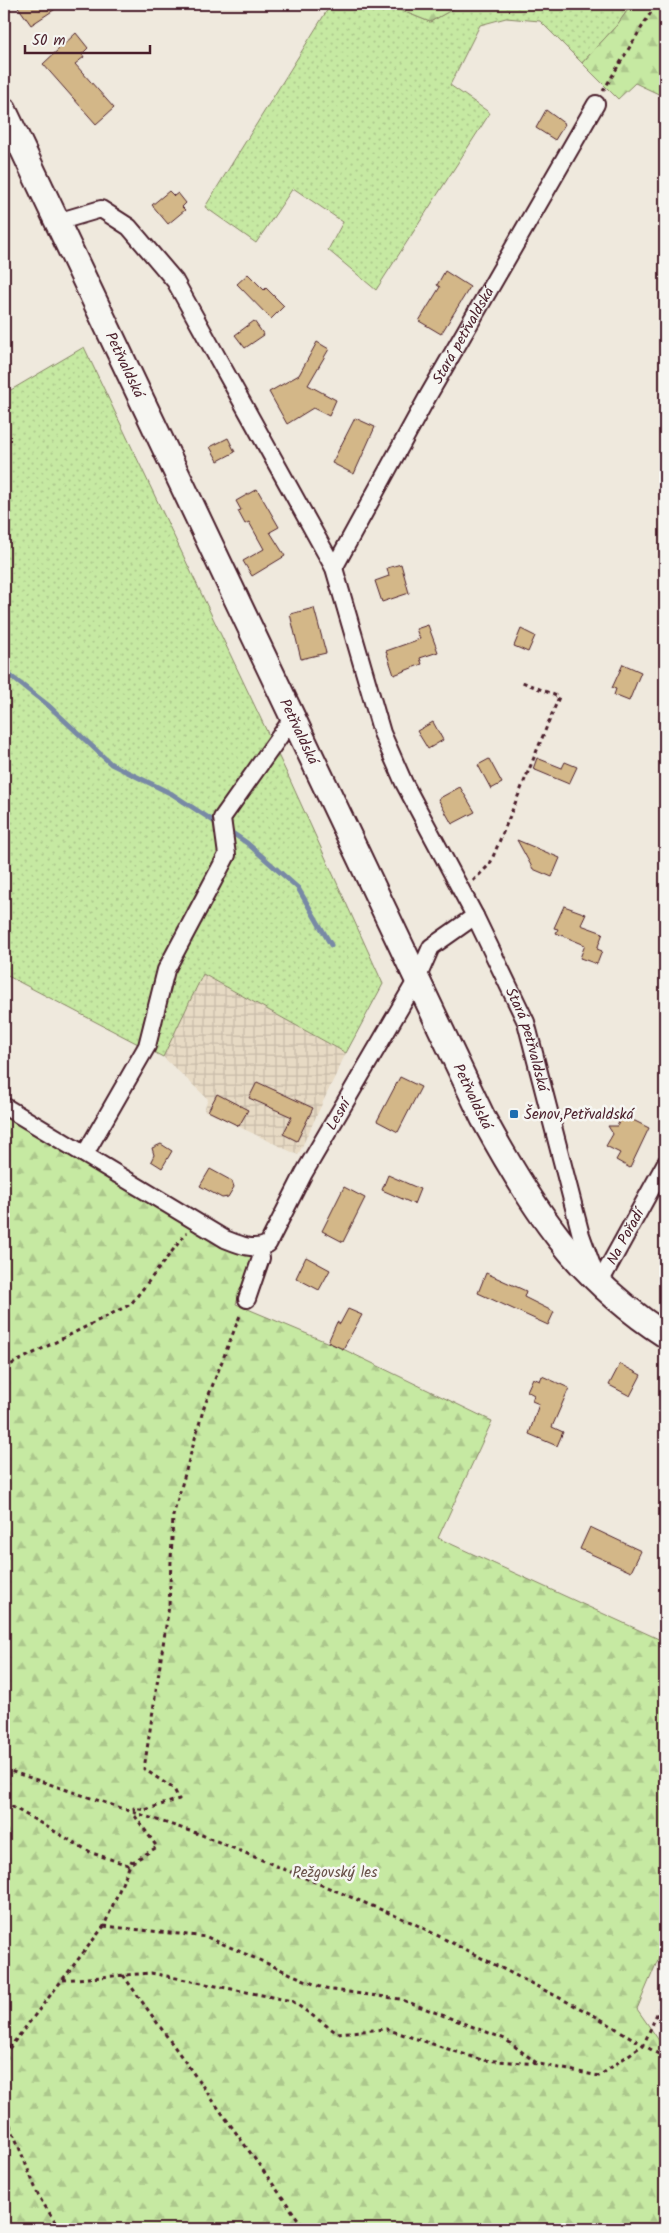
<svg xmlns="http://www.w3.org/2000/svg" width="669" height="2233" font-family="Kalam,sans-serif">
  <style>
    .industrial { fill: url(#industrial-grid) }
    .grass { fill: url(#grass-dots); stroke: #888466 }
    .forest { fill: url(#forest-firs); stroke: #888466 }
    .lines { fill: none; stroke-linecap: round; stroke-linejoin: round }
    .stream { stroke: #7889a5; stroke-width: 5 }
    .building { fill: #d3b788; stroke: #4a1f2b }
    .minor-casing { stroke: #4a1f2b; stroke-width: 20 }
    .secondary-casing { stroke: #4a1f2b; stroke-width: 28 }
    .path { stroke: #4a1f2b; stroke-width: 3; stroke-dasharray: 4 4; stroke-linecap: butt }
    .minor { stroke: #f6f6f2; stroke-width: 16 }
    .secondary { stroke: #f6f6f2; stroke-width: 24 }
    .poi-dot { fill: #1f6fb2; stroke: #f6f6f2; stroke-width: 2 }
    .labels { text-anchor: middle; stroke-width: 5; stroke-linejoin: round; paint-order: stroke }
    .street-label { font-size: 15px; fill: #4a1f2b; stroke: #f6f6f2 }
    .poi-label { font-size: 15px; fill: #4a1f2b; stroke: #f6f6f2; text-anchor: start }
    .park-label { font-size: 15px; fill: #695249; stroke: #f6f6f2 }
  </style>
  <defs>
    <pattern id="industrial-grid" width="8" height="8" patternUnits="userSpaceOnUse" patternTransform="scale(1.25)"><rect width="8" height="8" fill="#e7dac4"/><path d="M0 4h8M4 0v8" fill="none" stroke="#c8bba9"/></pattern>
    <pattern id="grass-dots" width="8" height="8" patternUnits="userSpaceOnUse" patternTransform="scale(1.25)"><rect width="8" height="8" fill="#c6e9a2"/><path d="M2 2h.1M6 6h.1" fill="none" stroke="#acc78c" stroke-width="1.8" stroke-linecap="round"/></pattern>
    <pattern id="forest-firs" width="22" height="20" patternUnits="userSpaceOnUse" patternTransform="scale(1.25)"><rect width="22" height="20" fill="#c6e9a2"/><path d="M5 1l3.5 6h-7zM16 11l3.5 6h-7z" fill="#acc78c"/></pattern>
  </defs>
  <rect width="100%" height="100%" fill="#efe9dd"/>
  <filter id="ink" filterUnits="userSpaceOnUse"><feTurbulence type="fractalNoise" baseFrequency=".02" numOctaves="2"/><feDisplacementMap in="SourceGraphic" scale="10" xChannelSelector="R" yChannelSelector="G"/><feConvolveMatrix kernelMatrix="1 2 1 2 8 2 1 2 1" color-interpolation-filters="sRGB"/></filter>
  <g filter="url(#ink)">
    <path class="industrial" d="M203 974 346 1053 298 1155 204 1110 208 1099 163 1057Z"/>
    <path class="grass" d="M331 4H385L430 22 462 4H632L617 25 582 63 540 21 506 18 480 25 450 85 490 113 376 290 328 250 343 222 293 188 256 243 205 207Z
      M84 347 290 780 383 984 346 1053 203 974 163 1057 4 974V394Z"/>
    <path class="forest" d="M385 4H462L430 22Z
      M632 4H665V97L635 83 618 99 582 63 617 25Z
      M4 1116 252 1257 236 1304 343 1349 492 1421 438 1538 663 1641 665 1651V1943L637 2009 665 2049V2229H4Z"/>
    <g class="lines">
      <path class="stream" d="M4 671 49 706 111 764 172 794 218 824
        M228 830 247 843 298 888 331 945"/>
    </g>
    <path class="building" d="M16 4H63L31 25Z
      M76 33 88 48 82 54 84 57 75 64 114 108 96 124 43 64Z
      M546 110 565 124 555 140 536 128Z
      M169 191 174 196 178 193 186 203 182 207 185 210 168 224 152 205Z
      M445 271 470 287 441 334 419 321 440 287 437 285Z
      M248 274 264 290 266 288 284 306 271 319 237 284Z
      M254 321 264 335 245 348 235 335Z
      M317 342 329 349 308 385 336 400 329 416 313 408 287 424 269 392 299 375Z
      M355 418 375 427 354 474 332 463Z
      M228 438 235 452 218 461 210 447Z
      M257 489 279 527 270 532 285 556 252 576 243 561 264 549 249 522 245 524 238 511 241 510 236 501Z
      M401 564 409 593 382 602 375 581 389 576 387 568Z
      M314 608 326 653 301 659 290 614Z
      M428 625 438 652 420 658 422 664 394 675 386 651 420 639 416 629Z
      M521 629 535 636 528 652 514 646Z
      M623 664 641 672 629 701 614 695 616 689 612 688Z
      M433 722 443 740 428 749 417 731Z
      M537 758 562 768 565 762 577 767 569 784 533 769Z
      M489 759 502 783 491 789 478 765Z
      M460 787 475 812 452 824 438 799Z
      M517 840 560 858 552 877 533 869Z
      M564 906 586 914 581 925 603 933 597 949 602 951 597 964 580 958 585 945 556 933 558 929 554 928Z
      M400 1077 421 1087 398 1132 377 1121Z
      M257 1082 313 1108 297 1141 283 1134 292 1117 249 1098Z
      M217 1094 248 1110 239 1126 208 1111Z
      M623 1115 649 1128 630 1168 616 1160 620 1153 606 1146 613 1134 608 1126H617Z
      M161 1144 172 1151 162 1168 151 1161 154 1155 152 1148Z
      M210 1169 232 1181 234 1187 228 1197 222 1198 200 1186Z
      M388 1175 420 1189 414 1204 382 1190Z
      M344 1187 365 1198 343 1242 322 1231Z
      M306 1257 330 1270 319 1290 296 1278Z
      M486 1273 526 1291 524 1297 554 1312 548 1325 478 1293Z
      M348 1309 362 1315 343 1349 328 1342 337 1322 340 1324Z
      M620 1364 641 1375 630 1396 609 1385Z
      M542 1376 569 1388 552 1427 563 1432 557 1446 529 1434 539 1404 532 1401 534 1395 527 1391 533 1378 540 1381Z
      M590 1527 641 1551 631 1572 580 1549Z"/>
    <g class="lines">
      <g class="minor-casing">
        <g id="minor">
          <path id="s1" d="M57 222 101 209 129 227 175 281 334 568 382 733 404 783 475 916 526 1022 581 1235 595 1274"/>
          <path id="s2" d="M334 568 428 396 596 104"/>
          <path id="s3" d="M4 1106 225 1239C240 1245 253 1251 268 1244L304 1173 417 979 431 947 475 916"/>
          <path d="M85 1154 147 1046 166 970 227 855 222 818 292 719"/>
          <path id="s4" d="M599 1284 665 1164"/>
          <path d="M247 1299 261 1258 259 1249"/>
        </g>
      </g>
      <g class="secondary-casing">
        <g id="secondary">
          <path id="s5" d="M4 110 483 1118C532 1208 577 1278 665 1335"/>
        </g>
      </g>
      <path class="path" d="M603 91 656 4
        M473 881 490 864 559 697 520 681
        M4 1368 131 1304 187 1232
        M4 1769 202 1835 413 1923 597 2017 665 2058
        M4 1802 92 1853 128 1865 157 1847 135 1816 134 1808 145 1810 179 1799 174 1789 144 1769 169 1606 173 1516 204 1407 241 1313
        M104 1926 207 1937 325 1989 400 1999 505 2039 538 2064
        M123 1975 305 2229
        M63 1980 151 1973 292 2001 337 2033 386 2029 482 2060 539 2064 599 2076 644 2044 665 1995
        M4 2055 104 1926 132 1860
        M4 2110 39 2197 60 2229"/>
      <use href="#minor" class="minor"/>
      <use href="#secondary" class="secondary"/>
    </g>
  </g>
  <rect class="poi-dot" x="509" y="1109" width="10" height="10" rx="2.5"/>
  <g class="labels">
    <g class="street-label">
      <text dy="5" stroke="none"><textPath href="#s2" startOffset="266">Stará petřvaldská</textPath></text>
      <text dy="5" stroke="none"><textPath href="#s5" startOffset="282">Petřvaldská</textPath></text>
      <text dy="5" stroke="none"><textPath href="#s5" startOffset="688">Petřvaldská</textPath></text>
      <text dy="5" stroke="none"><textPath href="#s1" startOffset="990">Stará petřvaldská</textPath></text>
      <text dy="5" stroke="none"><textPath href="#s5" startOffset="1092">Petřvaldská</textPath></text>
      <text dy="5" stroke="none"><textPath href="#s3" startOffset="450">Lesní</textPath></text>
      <text dy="5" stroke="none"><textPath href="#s4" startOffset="54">Na Pořadí</textPath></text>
    </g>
    <g class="poi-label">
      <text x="524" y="1119">Šenov,Petřvaldská</text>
    </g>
    <g class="park-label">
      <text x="335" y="1877">Pežgovský les</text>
    </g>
  </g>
  <rect width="669" height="2233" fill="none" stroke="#f6f6f2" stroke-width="20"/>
  <rect x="10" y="10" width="649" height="2213" fill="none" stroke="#4a1f2b" stroke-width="2" filter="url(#ink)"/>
  <path d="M25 45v8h125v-8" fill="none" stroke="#4a1f2b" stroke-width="2.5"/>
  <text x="32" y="45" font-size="15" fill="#4a1f2b" stroke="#f6f6f2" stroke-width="4" paint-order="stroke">50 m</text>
</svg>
